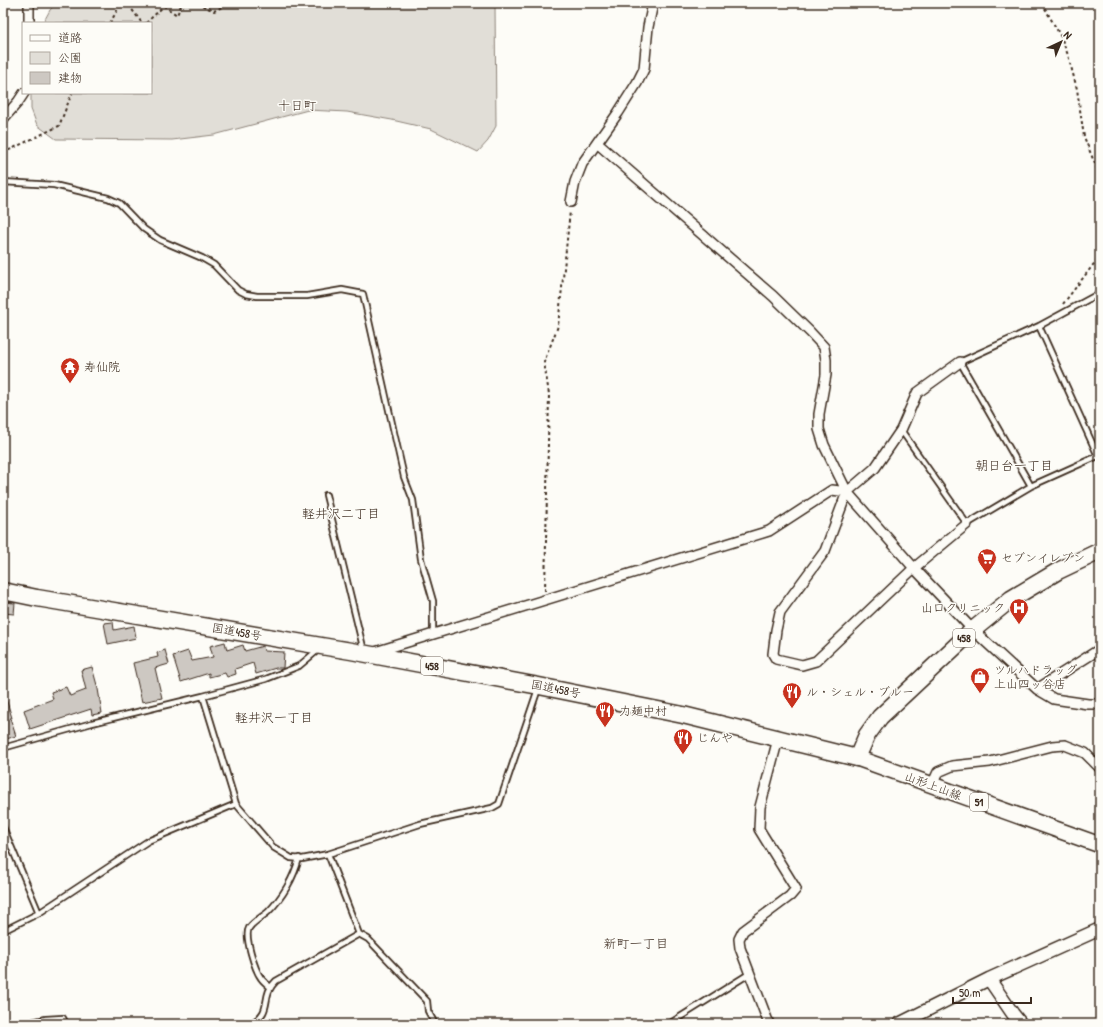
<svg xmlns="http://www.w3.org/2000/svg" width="1103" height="1027" font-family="'Patrick Hand','Klee One',sans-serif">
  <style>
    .green { fill: #e1ded7; stroke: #8e847a }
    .building { fill: #cdc8c2; stroke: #3b2a1e }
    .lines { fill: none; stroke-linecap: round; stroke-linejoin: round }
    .service-casing { stroke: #3b2a1e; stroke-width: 8 }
    .minor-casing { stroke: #3b2a1e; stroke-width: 12 }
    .tertiary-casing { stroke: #3b2a1e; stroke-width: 15 }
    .primary-casing { stroke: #3b2a1e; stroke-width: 18 }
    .trunk-casing { stroke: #3b2a1e; stroke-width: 19 }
    .path { stroke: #3b2a1e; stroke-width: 2; stroke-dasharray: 3 3; stroke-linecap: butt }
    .service { stroke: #fdfcf7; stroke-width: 4.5 }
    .minor { stroke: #fdfcf7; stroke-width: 9 }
    .tertiary { stroke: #fdfcf7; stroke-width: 12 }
    .primary { stroke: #fdfcf7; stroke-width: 15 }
    .trunk { stroke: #fdfcf7; stroke-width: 16 }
    .labels { text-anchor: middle; stroke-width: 3; stroke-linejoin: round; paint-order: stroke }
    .shield { fill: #fdfcf7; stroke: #75695f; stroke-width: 1 }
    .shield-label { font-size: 11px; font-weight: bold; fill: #3b2a1e }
    .poi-label { font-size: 12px; fill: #3b2a1e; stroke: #fdfcf7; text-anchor: start }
    .street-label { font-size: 12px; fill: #3b2a1e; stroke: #fdfcf7 }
    .neighbourhood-label { font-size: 13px; fill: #3b2a1e; stroke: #fdfcf7 }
  </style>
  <rect width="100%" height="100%" fill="#fdfcf7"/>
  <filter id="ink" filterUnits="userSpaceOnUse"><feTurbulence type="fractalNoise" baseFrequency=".025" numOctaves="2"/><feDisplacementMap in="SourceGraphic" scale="8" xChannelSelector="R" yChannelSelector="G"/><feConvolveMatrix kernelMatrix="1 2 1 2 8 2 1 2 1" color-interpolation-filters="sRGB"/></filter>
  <g filter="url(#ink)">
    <path class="green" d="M56 3H495L496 126 488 141 478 152 431 129 392 120 347 112 308 110 214 135 172 140 56 139 37 125 31 109V93H151V23H43L50 10Z"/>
    <path class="building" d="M3 602 15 603 14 614 3 613Z
      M113 622 114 630 134 626 136 638 108 644 104 623Z
      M225 642 227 650 243 645 245 651 263 646 264 651 284 652 283 668H276L256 674 253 663 235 669 236 674 227 677 225 673 209 677V673L181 682 173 656 188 651 192 661 213 657 210 646Z
      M165 650 169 664 155 668 162 698 142 702 133 663 158 657 157 653Z
      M92 667 98 689 102 713 92 715 91 709 30 729 24 710 53 699 51 692 66 687 70 696 86 690 81 670Z
      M3 695H5L12 718H10L16 736 3 740Z"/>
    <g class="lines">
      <g class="service-casing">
        <path id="service" d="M3 182 54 185 108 198 119 203 144 229 160 240 202 258 214 265 238 290 246 294 257 296H307L342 290 363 294 404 477 413 500 421 559 433 601V635
          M1039 326 1098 456
          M901 430 967 524 1031 486 1100 455
          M1031 486 960 362 1039 326 1100 293
          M326 495 364 651
          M203 696 236 804 273 847 291 858 302 859 328 854 420 824 492 808 499 804 538 689
          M3 748 92 723 203 696 266 679 299 666 318 650
          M3 827 39 913
          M328 854 359 934 368 939 427 1001 428 1011 435 1024
          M3 931 39 913 148 841 236 804
          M270 987C267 984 263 981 261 978 255 970 244 936 249 928 253 922 262 917 268 912 282 898 294 878 299 858
          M23 1024 46 1019 63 1018 66 1024
          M250 1024C275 1011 259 997 276 981L359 934
          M669 1024 749 974"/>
      </g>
      <g class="minor-casing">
        <path id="minor" d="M29 23V3
          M3 119 18 102 24 93
          M597 143 773 296 810 332 824 347 826 360V375L819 414V429L824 445 847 492 914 568 973 630 1037 689 1054 699 1088 704H1100
          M571 202 575 182 582 164 618 113 637 83 644 69 648 27 653 3
          M960 362 917 393 901 430 875 468 847 492 825 551 780 612 776 630 773 654 776 659 802 665 816 661 914 568 967 524
          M375 652 769 531 832 490 847 492
          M1037 689 1100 649
          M932 785 938 772 952 766 990 762 1052 746 1065 745 1085 753 1100 768
          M769 1024 740 948 739 939 743 931 790 896 796 889 759 829 760 807 778 739"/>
      </g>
      <g class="tertiary-casing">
        <path id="tertiary" d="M989 979 1013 1014 1021 1024
          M899 1024 989 979 1100 929"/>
      </g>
      <g class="primary-casing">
        <path id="primary" d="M857 758 1100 845"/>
      </g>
      <g class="trunk-casing">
        <path id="trunk" d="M3 591 37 598 351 651 539 686 683 715 857 758 867 735 880 717 973 630 1011 599 1058 571 1100 551"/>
      </g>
      <path class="path" d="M197 3 214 11 230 3
        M1042 3 1061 37 1068 55 1077 89 1084 137 1100 176
        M110 23 119 7 127 3 142 23
        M146 23 164 6 177 15 182 3
        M3 153 59 126 72 93
        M1063 304 1100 256
        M545 591 549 394 544 362 558 326 570 211
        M998 1024 1005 1019"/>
      <use href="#service" class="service"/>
      <use href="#minor" class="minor"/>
      <use href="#tertiary" class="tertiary"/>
      <use href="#primary" class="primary"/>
      <use href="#trunk" class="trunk"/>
    </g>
  </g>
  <defs>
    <g id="temple-pin" transform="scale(1)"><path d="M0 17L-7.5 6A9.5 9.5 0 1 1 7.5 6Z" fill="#c8321e" stroke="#fdfcf7"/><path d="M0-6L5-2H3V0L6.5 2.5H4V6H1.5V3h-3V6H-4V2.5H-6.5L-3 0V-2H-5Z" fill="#fff"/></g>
    <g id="supermarket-pin" transform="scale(1)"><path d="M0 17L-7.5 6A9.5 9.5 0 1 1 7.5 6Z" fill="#c8321e" stroke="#fdfcf7"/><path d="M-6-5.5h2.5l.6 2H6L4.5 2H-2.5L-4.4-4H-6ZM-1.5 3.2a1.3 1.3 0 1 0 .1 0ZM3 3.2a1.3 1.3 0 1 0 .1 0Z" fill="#fff"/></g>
    <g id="hospital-pin" transform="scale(1)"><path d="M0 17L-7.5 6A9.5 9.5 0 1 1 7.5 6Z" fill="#c8321e" stroke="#fdfcf7"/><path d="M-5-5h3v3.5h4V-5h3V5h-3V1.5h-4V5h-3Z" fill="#fff"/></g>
    <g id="shop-pin" transform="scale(1)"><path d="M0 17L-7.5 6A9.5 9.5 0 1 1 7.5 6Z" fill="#c8321e" stroke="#fdfcf7"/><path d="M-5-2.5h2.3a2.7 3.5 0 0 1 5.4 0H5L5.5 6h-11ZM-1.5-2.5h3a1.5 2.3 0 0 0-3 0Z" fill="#fff"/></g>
    <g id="restaurant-pin" transform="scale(1)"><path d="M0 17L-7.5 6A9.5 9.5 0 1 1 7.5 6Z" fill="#c8321e" stroke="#fdfcf7"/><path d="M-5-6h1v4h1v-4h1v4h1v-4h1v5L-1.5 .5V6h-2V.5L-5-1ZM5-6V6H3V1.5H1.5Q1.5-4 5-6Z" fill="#fff"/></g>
  </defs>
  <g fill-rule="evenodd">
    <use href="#temple-pin" x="70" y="367"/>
    <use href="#supermarket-pin" x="987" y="558"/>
    <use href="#hospital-pin" x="1019" y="608"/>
    <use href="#shop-pin" x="980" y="677"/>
    <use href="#restaurant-pin" x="792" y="692"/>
    <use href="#restaurant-pin" x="605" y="711"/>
    <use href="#restaurant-pin" x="683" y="738"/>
  </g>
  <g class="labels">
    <g class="shield">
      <rect x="953" y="629" width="22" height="18" rx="3"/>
      <rect x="421" y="657" width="22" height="18" rx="3"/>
      <rect x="970" y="793" width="18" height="18" rx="3"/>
    </g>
    <g class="shield-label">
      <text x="964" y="642">458</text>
      <text x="432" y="670">458</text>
      <text x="979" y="806">51</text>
    </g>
    <g class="poi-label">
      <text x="84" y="371">寿仙院</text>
      <text x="1001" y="562">セブンイレブン</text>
      <text x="1005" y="612" text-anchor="end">山口クリニック</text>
      <text x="994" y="674">ツルハドラッグ<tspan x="994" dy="14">上山四ッ谷店</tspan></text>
      <text x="806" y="696">ル・シェル・ブルー</text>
      <text x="619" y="715">力麺中村</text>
      <text x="697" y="742">じんや</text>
    </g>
    <g class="street-label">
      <text transform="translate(237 632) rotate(10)" y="4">国道458号</text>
      <text transform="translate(556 689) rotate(11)" y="4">国道458号</text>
      <text transform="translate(933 786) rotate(20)" y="4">山形上山線</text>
    </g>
    <g class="neighbourhood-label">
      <text x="297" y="110">十日町</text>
      <text x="1014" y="470">朝日台一丁目</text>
      <text x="341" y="518">軽井沢二丁目</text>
      <text x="274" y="722">軽井沢一丁目</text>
      <text x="636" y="948">新町一丁目</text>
    </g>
  </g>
  <rect width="1103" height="1027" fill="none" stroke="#fdfcf7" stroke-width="16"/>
  <rect x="8" y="8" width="1087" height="1011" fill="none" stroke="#3b2a1e" stroke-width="1.5" filter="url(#ink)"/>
  <rect x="22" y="22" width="130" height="72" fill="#fdfcf7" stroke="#afa8a0"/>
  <rect x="30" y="35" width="20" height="6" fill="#fdfcf7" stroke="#afa8a0"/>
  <text x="58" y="42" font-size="12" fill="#3b2a1e">道路</text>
  <rect x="30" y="52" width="20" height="12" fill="#e1ded7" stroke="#afa8a0"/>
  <text x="58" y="62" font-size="12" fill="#3b2a1e">公園</text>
  <rect x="30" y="72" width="20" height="12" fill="#cdc8c2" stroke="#afa8a0"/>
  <text x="58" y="82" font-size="12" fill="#3b2a1e">建物</text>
  <g transform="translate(1061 42) rotate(44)" stroke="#fdfcf7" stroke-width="3" paint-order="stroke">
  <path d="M0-3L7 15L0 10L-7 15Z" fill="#3b2a1e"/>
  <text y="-6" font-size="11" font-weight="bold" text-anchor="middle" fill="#3b2a1e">N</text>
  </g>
  <path d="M953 997v6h78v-6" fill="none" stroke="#3b2a1e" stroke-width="2"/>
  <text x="959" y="997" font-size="12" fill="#3b2a1e" stroke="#fdfcf7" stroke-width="3" paint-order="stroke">50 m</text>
</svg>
